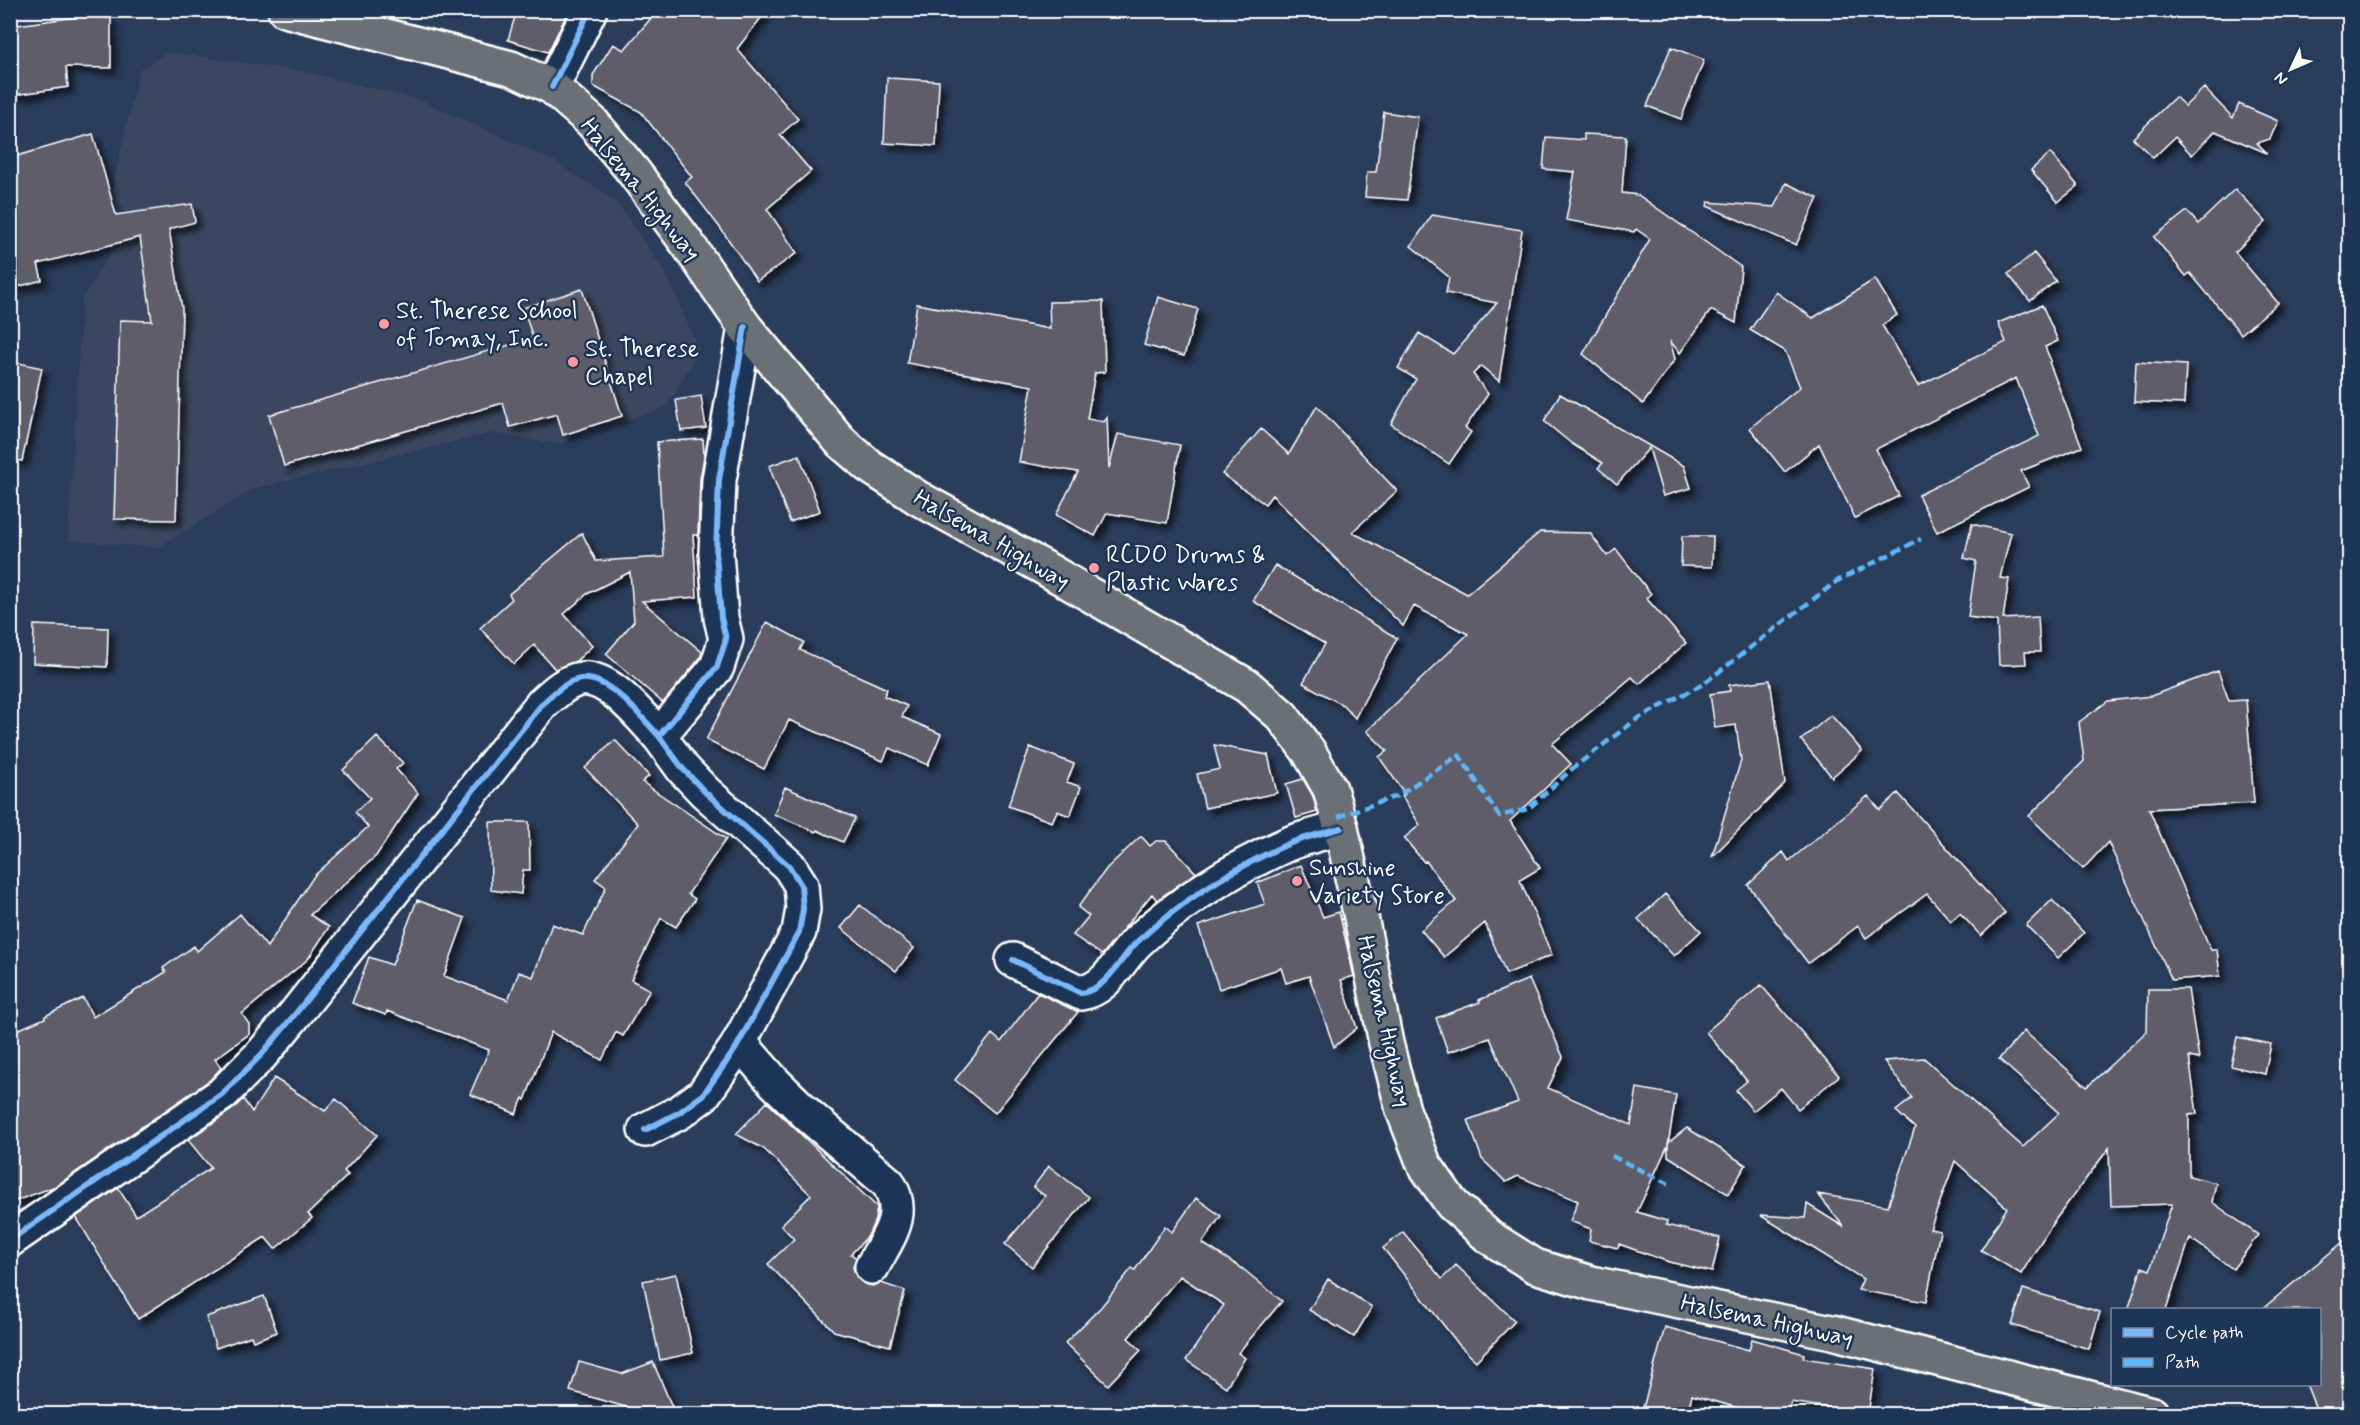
<svg xmlns="http://www.w3.org/2000/svg" width="2360" height="1425" font-family="Mynerve,sans-serif">
  <style>
    .built { fill: #3a4760 }
    .building { fill: #5f5d6a; stroke: #fff; stroke-width: 1.5; filter: url(#shadow) }
    .lines { fill: none; stroke-linecap: round; stroke-linejoin: round }
    .street-casing { stroke: #fff; stroke-width: 38 }
    .highway-casing { stroke: #fff; stroke-width: 38 }
    .street { stroke: #1d3557; stroke-width: 33 }
    .highway { stroke: #6b6f75; stroke-width: 33 }
    .quiet { stroke: #5cb8fa; stroke-width: 4.5; stroke-dasharray: 9 4.5; stroke-linecap: butt }
    .cycleway-casing { stroke: #1d3557; stroke-width: 10 }
    .cycleway { stroke: #7ab7fb; stroke-width: 6 }
    .poi-dot { fill: #ff9aa2; stroke: #1d3557; stroke-width: 2 }
    .labels { text-anchor: middle; stroke-width: 5; stroke-linejoin: round; paint-order: stroke }
    .street-label { font-size: 24px; fill: #fff; stroke: #1d3557 }
    .poi-label { font-size: 24px; fill: #fff; stroke: #1d3557; text-anchor: start }
  </style>
  <defs>
    <filter id="shadow"><feDropShadow dx="5.5" dy="5.5" stdDeviation="3" flood-color="#0009"/></filter>
  </defs>
  <rect width="100%" height="100%" fill="#2a3d5b"/>
  <filter id="ink" filterUnits="userSpaceOnUse"><feTurbulence type="fractalNoise" baseFrequency=".0167" numOctaves="2"/><feDisplacementMap in="SourceGraphic" scale="12" xChannelSelector="R" yChannelSelector="G"/><feConvolveMatrix kernelMatrix="1 2 1 2 8 2 1 2 1" color-interpolation-filters="sRGB"/></filter>
  <g filter="url(#ink)">
    <path class="built" d="M167 52 302 71 421 100 552 160 616 201 666 273 699 350 667 407 557 444 492 433 255 488 157 548 68 540 82 299 110 253 113 185 139 70Z"/>
    <path class="building" d="M517 10H569L548 52 508 40Z
      M658 10H767L737 49 798 119 780 135 811 171 767 209 797 253 757 281 721 229 685 182 692 177 641 112 593 86V75L613 44 624 50Z
      M76 17 111 18V68L66 67 68 87 14 95 10 68V26Z
      M1671 47 1704 60 1681 119 1647 106Z
      M887 78 939 81 936 146 884 143Z
      M2204 88 2233 118 2239 104 2278 121 2270 139 2257 143 2267 153 2215 131 2192 155 2175 137 2153 158 2133 138 2175 97 2185 106Z
      M1384 112 1418 117 1407 200 1365 197 1367 172H1376Z
      M93 134 116 215 192 204 195 222 169 229 182 309 176 520 114 519 120 320 152 321 140 237 38 264 42 280 10 289V158Z
      M1584 134 1626 136 1622 193 1638 195 1741 267 1736 323 1711 310 1680 353 1670 341 1675 359 1643 404 1583 354 1650 239 1636 229 1634 232 1566 220 1575 172 1543 169 1546 137 1584 140Z
      M2050 153 2078 186 2058 202 2031 170Z
      M1786 183 1818 198 1796 245 1707 206 1708 202 1775 207Z
      M2235 189 2266 222 2235 252 2278 303 2241 334 2190 273 2186 276 2154 237 2187 211 2198 224Z
      M1432 215 1522 230 1499 381 1481 366 1473 374 1488 394 1465 428 1471 432 1449 464 1391 424 1416 379 1398 368 1419 333 1453 354 1497 303 1446 293 1449 277 1411 246Z
      M2034 253 2056 281 2030 301 2008 274Z
      M1875 279 1897 315 1882 325 1918 386 2006 342 1998 323 2042 305 2058 341 2045 347 2051 361 2049 362 2082 447 2021 471 2029 487 1937 532 1918 495 2039 436 2016 378 1876 449 1899 496 1855 518 1819 444 1785 472 1750 428 1800 387 1785 351 1750 330 1776 292 1813 318Z
      M582 289 622 416 563 435 557 414 510 427 503 403 284 466 269 415 533 338 523 308Z
      M1158 297 1198 309 1184 356 1144 345Z
      M1103 301 1105 372 1095 373 1087 419 1104 422 1107 417 1109 468 1118 434 1180 445 1167 523 1107 513 1095 536 1056 515 1078 472 1019 462 1032 386 907 363 917 304 1050 329 1049 302Z
      M10 361 42 368 22 461 10 460Z
      M2136 362 2186 365 2184 404 2134 402Z
      M1560 394 1684 466 1691 488 1663 496 1649 448 1617 484 1598 468 1603 463 1572 444 1544 421Z
      M701 396 706 428 681 431 676 400Z
      M1317 406 1397 491 1352 532 1467 594 1540 532 1590 533 1607 556 1616 549 1651 594 1646 598 1686 643 1639 684 1632 677 1552 744 1571 764 1510 821 1540 868 1520 880 1552 955 1506 974 1485 923 1444 957 1421 930 1456 901 1426 861 1424 862 1404 838 1420 825 1402 796 1405 794 1379 757 1387 751 1367 731 1468 634 1414 606 1403 626 1272 495 1265 504 1222 474 1261 429 1289 454Z
      M703 439 704 457 700 479 698 535H693L697 597 642 601 702 652 700 658 663 703 606 654 634 621 630 572 587 594 564 614 592 646 576 661 555 669 534 645 514 664 480 628 512 599 509 594 582 533 596 561 664 557 657 442Z
      M799 455 820 511 790 522 769 466Z
      M1972 524 2011 533 2000 578 2009 579 2003 619 2038 617 2040 652H2025L2026 664 1999 665 1997 621 1968 617 1976 561 1964 558Z
      M1682 536H1713L1712 567 1681 566Z
      M1275 565 1397 638 1355 718 1343 705 1303 683 1325 644 1253 601Z
      M767 622 804 642 800 650 887 689 884 696 907 706 902 717 941 734 928 765 889 748 883 761 789 720 764 769 706 740Z
      M34 625 108 628 107 667 33 663Z
      M2218 671 2229 701 2246 700 2254 803 2149 809 2211 950H2217L2220 976 2172 980 2108 842 2083 869 2029 816 2084 761 2079 722 2108 701 2151 696Z
      M1770 680 1785 783 1712 857 1741 760 1736 725 1715 728 1710 694 1730 691 1729 685Z
      M1831 715 1862 751 1832 777 1801 740Z
      M377 737 403 763 396 769 418 793 376 856 310 915 329 927 308 959 242 1014 249 1024V1034L215 1059 221 1068 210 1080 56 1186 10 1203V1033L45 1018V1016L83 998 93 1017 166 972 163 968 194 946 197 951 240 914 267 947 314 876 368 827 355 812 370 798 343 770Z
      M615 740 649 776 642 782 726 839 688 894 695 899 676 927 661 918 631 980 650 990 623 1036 616 1032 602 1060 551 1032 525 1100 523 1098 516 1114 470 1094 489 1050 387 1011 386 1015 352 1003 369 957 392 965 417 900 465 918 444 976 508 1000 519 972 533 977 552 924 583 935 606 887 595 879 638 824 585 768Z
      M1214 745 1268 755 1277 793 1205 808 1197 774 1220 769Z
      M1030 747 1074 764 1067 782 1081 787 1070 816 1057 811 1052 822 1008 806Z
      M1303 779 1313 796 1317 812 1296 818 1286 784Z
      M785 787 855 818 843 842 817 830 816 832 774 814Z
      M1898 793 2005 913 1981 936 1960 913 1951 921 1927 894 1866 938 1858 926 1808 963 1748 885 1783 852 1789 861 1868 796 1880 810Z
      M490 822H529L530 870H523L521 894 491 890Z
      M1141 836 1150 846 1156 841H1166L1196 873 1157 900 1152 894 1102 955 1073 935 1089 916 1078 907 1107 868Z
      M1301 865 1323 917 1339 912 1354 976 1341 980 1357 1028 1334 1047 1309 976 1286 983 1281 968 1219 989 1198 926 1265 904 1257 883Z
      M1665 894 1701 931 1674 956 1638 919Z
      M2052 900 2084 933 2058 958 2026 925Z
      M860 905 914 948 896 971 841 928Z
      M1529 979 1563 1057 1548 1088 1631 1125 1637 1088 1676 1095 1668 1145 1637 1212 1667 1221 1666 1225 1720 1238 1712 1272 1669 1262 1619 1244 1618 1248 1589 1241 1591 1229 1570 1221 1578 1201 1518 1176 1506 1182 1482 1159 1468 1120 1518 1102 1490 1038 1448 1052 1436 1018 1480 1002 1479 1000Z
      M1761 985 1839 1076 1798 1109 1781 1088 1753 1111 1736 1090 1747 1081 1706 1032Z
      M2148 989H2188L2199 1059 2189 1057 2197 1114 2189 1115V1176L2216 1183 2212 1202 2258 1235 2233 1269 2190 1238 2166 1310H2128L2142 1267 2150 1270 2172 1204 2111 1206 2109 1148 2052 1224 2021 1274 1981 1250 2007 1208 1955 1161 1930 1229 1940 1231 1926 1302 1858 1290 1863 1279 1760 1215 1805 1218 1807 1204 1844 1227 1818 1194 1888 1206 1915 1128 1896 1111 1912 1098 1884 1061 1924 1058 2023 1147 2059 1113 1999 1059 2024 1031 2087 1087 2147 1031Z
      M1038 993 1078 1012 995 1113 955 1080 992 1034 1001 1042Z
      M2237 1037 2271 1044 2265 1074 2231 1066Z
      M274 1078 325 1111 336 1099 377 1135 344 1171 348 1175 308 1214 312 1218 275 1249 265 1237 138 1319 76 1217 118 1188 136 1216 211 1168 188 1140 233 1109 243 1099 252 1112Z
      M767 1102 877 1207 875 1220 868 1236 851 1254 856 1258 853 1267 856 1276 863 1283 872 1286 881 1283 905 1291 890 1346 834 1331 768 1264 794 1239 781 1225 811 1195 764 1149 736 1134Z
      M1687 1128 1746 1165 1728 1194 1668 1156V1143Z
      M1049 1166 1089 1197 1032 1267 1005 1244 1045 1196 1033 1187Z
      M1196 1198 1221 1216 1202 1243 1243 1269 1282 1301 1238 1353 1245 1358 1226 1387 1186 1360 1224 1305 1180 1276 1128 1338 1141 1350 1108 1385 1065 1343 1101 1307 1132 1268 1135 1270 1165 1226 1172 1232Z
      M1403 1232 1442 1279 1456 1265 1515 1321 1476 1361 1460 1346 1383 1248Z
      M2349 1237V1414H2318L2306 1384H2319V1310H2261Z
      M676 1274 693 1353 660 1360 643 1281Z
      M1328 1279 1372 1307 1354 1337 1309 1310Z
      M2023 1289 2100 1312 2089 1349 2012 1325Z
      M264 1296 277 1332 253 1341 251 1336 216 1348 206 1317Z
      M1665 1327 1749 1350 1752 1339 1804 1354 1803 1358 1875 1369 1868 1414 1791 1402 1787 1414H1760L1692 1395 1687 1414H1665L1643 1408Z
      M579 1362 622 1374 653 1362 675 1414H650L570 1391Z"/>
    <g class="lines">
      <g class="street-casing">
        <path id="street" d="M552 87 590 10
          M1013 960 1081 993C1108 989 1119 959 1138 941 1181 901 1234 868 1288 844 1305 837 1324 833 1341 828
          M739 1042 774 1082 809 1116 888 1183C908 1215 887 1238 872 1267
          M645 1130 680 1112 703 1095 736 1048 799 932 803 909 801 885 789 866 705 792 683 769 659 736 717 667 726 639 721 618 716 553 719 480 745 327
          M10 1240 222 1094 262 1054 292 1018 542 704C553 694 566 681 581 679 609 675 642 718 659 736"/>
      </g>
      <g class="highway-casing">
        <path id="highway" d="M285 10 511 68 552 87 592 122 633 171 687 243 745 327 841 442 869 466 918 498 1041 566 1247 686 1282 716 1309 752 1330 789 1341 828 1361 917 1386 1043 1403 1110 1424 1164 1452 1204 1489 1237 1535 1266 1591 1283 1832 1332 2152 1414"/>
      </g>
      <use href="#street" class="street"/>
      <use href="#highway" class="highway"/>
      <path class="quiet" d="M1338 817 1397 796 1459 755 1499 816 1528 809 1573 768 1637 719 1703 684 1837 581 1921 539
        M1612 1156 1671 1185"/>
      <g class="cycleway-casing">
        <path id="cycleway" d="M552 87 590 10
          M1013 960 1081 993C1108 989 1119 959 1138 941 1181 901 1234 868 1288 844 1305 837 1324 833 1341 828
          M645 1130 680 1112 703 1095 736 1048 799 932 803 909 801 885 789 866 705 792 683 769 659 736 717 667 726 639 721 618 716 553 719 480 745 327
          M10 1240 222 1094 262 1054 292 1018 542 704C553 694 566 681 581 679 609 675 642 718 659 736"/>
      </g>
      <use href="#cycleway" class="cycleway"/>
    </g>
  </g>
  <g class="poi-dot">
    <circle cx="384" cy="324" r="6"/>
    <circle cx="573" cy="362" r="6"/>
    <circle cx="1094" cy="568" r="6"/>
    <circle cx="1297" cy="881" r="6"/>
  </g>
  <g class="labels">
    <g class="street-label">
      <text transform="translate(641 189) rotate(51)" y="8">Halsema Highway</text>
      <text transform="translate(992 539) rotate(30)" y="8">Halsema Highway</text>
      <text transform="translate(1385 1021) rotate(77)" y="8">Halsema Highway</text>
      <text transform="translate(1767 1320) rotate(12)" y="8">Halsema Highway</text>
    </g>
    <g class="poi-label">
      <text x="396" y="318">St. Therese School<tspan x="396" dy="28">of Tomay, Inc.</tspan></text>
      <text x="585" y="356">St. Therese<tspan x="585" dy="28">Chapel</tspan></text>
      <text x="1106" y="562">RCDO Drums &amp;<tspan x="1106" dy="28">Plastic Wares</tspan></text>
      <text x="1309" y="875">Sunshine<tspan x="1309" dy="28">Variety Store</tspan></text>
    </g>
  </g>
  <rect width="2360" height="1425" fill="none" stroke="#1d3557" stroke-width="36"/>
  <rect x="18" y="18" width="2324" height="1389" fill="none" stroke="#fff" stroke-width="2" filter="url(#ink)"/>
  <rect x="2111" y="1308" width="210" height="78" fill="#1d3557" stroke="#77869a" stroke-width="1.5"/>
  <rect x="2123" y="1328" width="30" height="9" fill="#7ab7fb" stroke="#77869a" stroke-width="1.5"/>
  <text x="2165" y="1338" font-size="18" fill="#ffffff">Cycle path</text>
  <rect x="2123" y="1358" width="30" height="9" fill="#5cb8fa" stroke="#77869a" stroke-width="1.5"/>
  <text x="2165" y="1368" font-size="18" fill="#ffffff">Path</text>
  <g transform="translate(2291 69) rotate(226)" stroke="#1d3557" stroke-width="4.5" paint-order="stroke">
  <path d="M0-4.5L10 22L0 15L-10 22Z" fill="#ffffff"/>
  <text y="-9" font-size="16" font-weight="bold" text-anchor="middle" fill="#ffffff">N</text>
  </g>
</svg>
